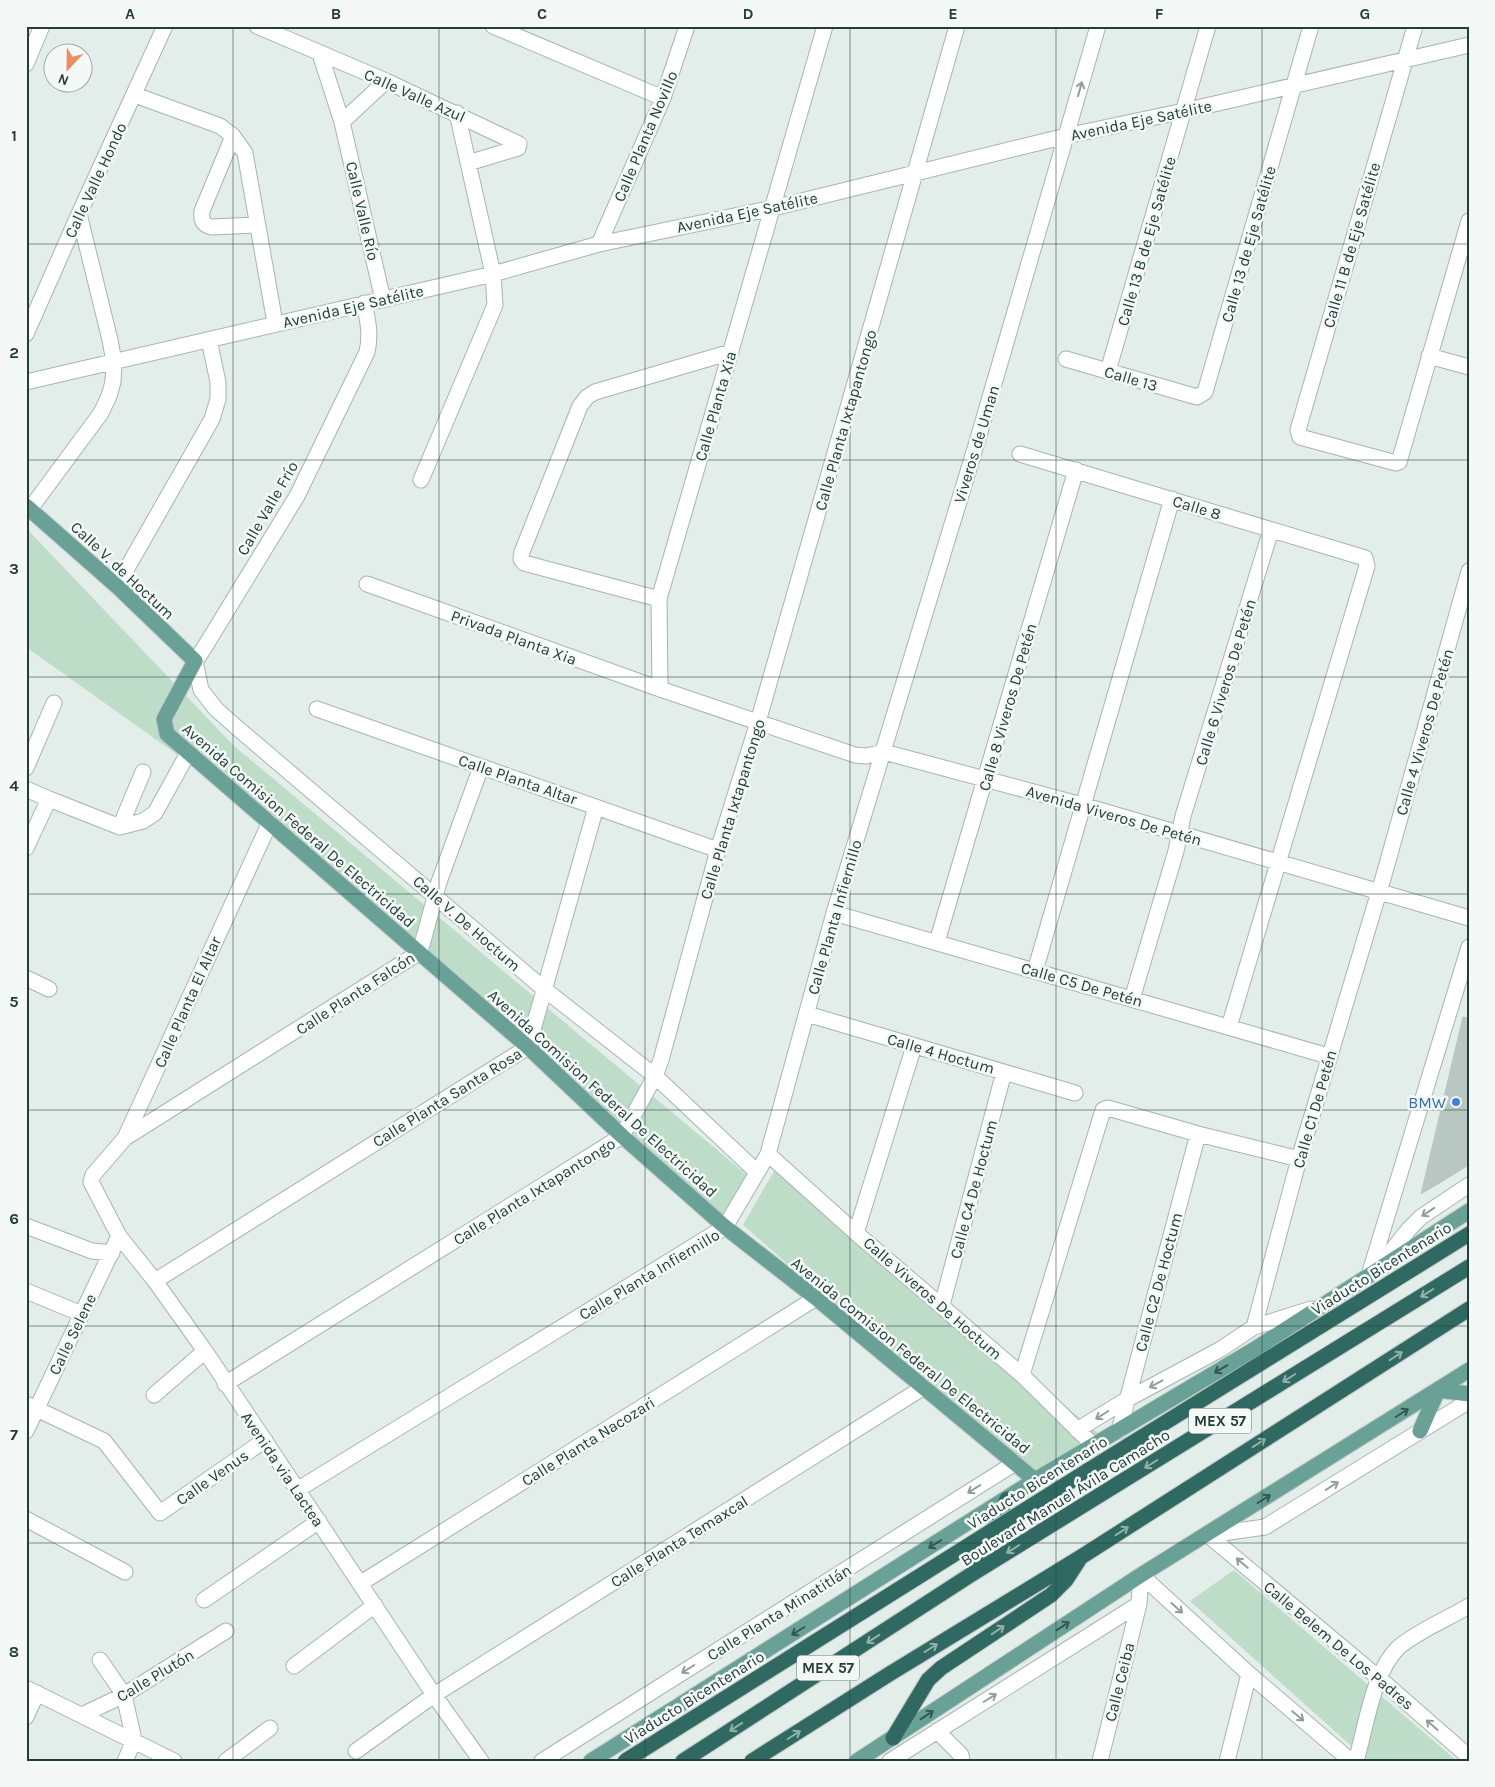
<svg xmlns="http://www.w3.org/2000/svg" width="1495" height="1787" font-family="Karla,sans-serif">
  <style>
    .green { fill: #bdddc8 }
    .building { fill: #b9c7c2; stroke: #b6c6c0 }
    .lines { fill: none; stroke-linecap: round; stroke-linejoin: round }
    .minor-casing { stroke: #a6b5b0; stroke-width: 17 }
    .major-casing { stroke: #c1c9c7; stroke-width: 17 }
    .highway-casing { stroke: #c1c9c7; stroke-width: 17 }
    .minor { stroke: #fff; stroke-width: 15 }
    .major { stroke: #69a196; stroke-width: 15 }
    .highway { stroke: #306961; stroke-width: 15 }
    .highway-bridge-casing { stroke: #c1c9c7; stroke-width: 17; stroke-linecap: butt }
    .highway-bridge { stroke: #306961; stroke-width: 15 }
    .oneway { stroke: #919e9c }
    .oneway2 { stroke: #92b1ac }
    .oneway3 { stroke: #345750 }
    .grid { fill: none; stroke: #233e38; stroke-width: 1; stroke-opacity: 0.55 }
    .shop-dot { fill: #3f7fe0; stroke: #f4f9f7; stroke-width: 2 }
    .labels { text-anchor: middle; stroke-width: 5; stroke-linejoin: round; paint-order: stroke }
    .shield { fill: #f4f9f7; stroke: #627671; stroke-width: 1 }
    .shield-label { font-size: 15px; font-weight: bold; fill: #233e38 }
    .street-label { font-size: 16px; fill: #233e38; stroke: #f4f9f7 }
    .shop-label { font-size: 16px; fill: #366cbe; stroke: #f4f9f7; text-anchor: end }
    .neatline { fill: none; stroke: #233e38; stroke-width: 2 }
    .grid-label { font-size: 16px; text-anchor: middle; font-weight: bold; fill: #233e38 }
  </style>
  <rect width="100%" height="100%" fill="#e3ede9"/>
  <path class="green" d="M26 528 233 745 747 1175 719 1223 227 790 26 647Z
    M777 1166 1105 1439 1035 1480 743 1225Z
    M1234 1570 1457 1761H1368L1190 1601Z"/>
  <path class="building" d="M1463 1017 1469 1018V1165L1421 1194Z"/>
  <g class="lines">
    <g class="minor-casing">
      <path id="minor" d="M257 26 386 81 519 144 518 148 468 163
        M493 26 663 98
        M1415 26 1298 430 1300 437 1396 463 1399 462 1469 221
        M320 54 342 122 383 300
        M26 64 42 26
        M135 95 220 126 233 136 245 153 275 323
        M342 122 386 81
        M233 136 202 211C201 220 202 224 211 227L257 225
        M599 244 663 98 687 26
        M364 303C368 321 371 335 367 352L297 496 201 653 195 661 201 690 216 709 235 726 544 989 655 1076 757 1172
        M26 334 79 214 165 26
        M1429 356 1469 367
        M1066 359 1197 397 1205 392 1311 26
        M1108 371 1208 26
        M26 382 493 274 599 244 773 208 1066 136 1184 111 1469 45
        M1020 454 1365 558 1367 566 1229 1027
        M421 480 495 305 493 274 457 113
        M30 509 101 413 109 396 113 382 114 362 110 340 79 214
        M367 584 660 689 855 755 866 756 884 752 1082 805 1469 918
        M118 587 122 577 212 419 218 399V382L209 340
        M659 599 524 563 521 559 522 552 580 406 587 397 595 392 731 352
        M660 689 659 599 825 26
        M317 709 718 850
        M26 768 54 703
        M26 789 49 799 120 827 143 821 155 813 188 753
        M270 822 125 1138 93 1175 91 1182 119 1236 155 1281 205 1351 434 1695 481 1761
        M120 827 143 772
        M26 848 49 799
        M834 913 1328 1056
        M937 942 1076 470
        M1035 971 1172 499
        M26 978 49 989
        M1132 999 1176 851 1183 816 1271 530
        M807 1014 1075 1093
        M125 1138 420 952 439 882 481 767
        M768 1154 856 1233 1022 1375 1094 1446
        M26 1226 92 1251 112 1253
        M856 1233 914 1046
        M1377 1269 1409 1229 1421 1217 1469 1185
        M1369 1275 1469 947
        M155 1281 528 1047 596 807
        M26 1291 82 1314
        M942 1305 1004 1072
        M1254 1327 1299 1159 1384 875 1469 571
        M1022 1375 1103 1110 1108 1108 1198 1134 1299 1159
        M225 1384 622 1136 655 1076 661 1060 718 850 758 722 957 26
        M154 1395 205 1351
        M26 1404 104 1441 160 1513 265 1440
        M1077 1430 1126 1400 1221 1349 1254 1327 1311 1309
        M26 1431 119 1236
        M1119 1431 1198 1134
        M297 1490 725 1227 768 1154 834 913 977 442 1098 26
        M26 1519 125 1572
        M1208 1535 1380 1679 1469 1757
        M1208 1535 1265 1527 1469 1401
        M1141 1575 1249 1674 1351 1761
        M361 1583 816 1298
        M204 1600 319 1521
        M100 1660 124 1695 134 1740
        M294 1666 375 1605
        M26 1688 174 1761
        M82 1715 124 1695 226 1631
        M26 1717 37 1693
        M937 1731 961 1755 962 1761
        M356 1751 434 1695 924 1387
        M125 1761 134 1740
        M226 1761 270 1728
        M542 1761 1015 1463
        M890 1761 1139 1604 1141 1575
        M1100 1761 1139 1604
        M1227 1761 1249 1674
        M1356 1761C1366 1727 1373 1671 1399 1647 1418 1631 1447 1619 1469 1606"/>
    </g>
    <g class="major-casing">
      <path id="major" d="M26 506 118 587 195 661 164 719 167 734 528 1047 622 1136 725 1227 816 1298 1035 1480
        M1420 1431 1438 1390 1469 1394
        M591 1761 1035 1480 1255 1349 1469 1211
        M857 1761 1141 1575 1469 1370"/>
    </g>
    <g class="highway-casing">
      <path id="highway" d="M1087 1471 1469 1234
        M972 1574 1007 1499
        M893 1738 928 1680 941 1668 1051 1595 1066 1580 1079 1560
        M683 1761 972 1574 1469 1267
        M752 1761 891 1673 1081 1557 1469 1309"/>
    </g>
    <use href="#minor" class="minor"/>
    <use href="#major" class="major"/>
    <use href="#highway" class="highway"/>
    <g class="highway-bridge-casing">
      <path id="highway-bridge" d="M625 1761 1087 1471"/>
    </g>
    <use href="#highway-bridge" class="highway-bridge"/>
  </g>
  <defs><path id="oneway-shaft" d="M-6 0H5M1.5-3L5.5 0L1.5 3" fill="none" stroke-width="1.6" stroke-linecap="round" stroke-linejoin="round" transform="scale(1.25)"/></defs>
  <g class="oneway">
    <use href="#oneway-shaft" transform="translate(1080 89) rotate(-74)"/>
    <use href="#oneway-shaft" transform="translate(1428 1212) rotate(146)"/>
    <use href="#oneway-shaft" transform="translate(1156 1384) rotate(152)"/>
    <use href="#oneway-shaft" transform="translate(1102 1415) rotate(148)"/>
    <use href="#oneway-shaft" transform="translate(1332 1486) rotate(-32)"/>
    <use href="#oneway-shaft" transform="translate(974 1489) rotate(148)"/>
    <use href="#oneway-shaft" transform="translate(1242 1563) rotate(-140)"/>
    <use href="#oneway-shaft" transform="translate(1177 1608) rotate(42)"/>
    <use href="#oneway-shaft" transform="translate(688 1669) rotate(148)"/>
    <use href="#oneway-shaft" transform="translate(990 1698) rotate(-32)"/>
    <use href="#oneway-shaft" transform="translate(1298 1716) rotate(40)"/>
    <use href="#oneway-shaft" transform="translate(1432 1725) rotate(-139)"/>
  </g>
  <g class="oneway2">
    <use href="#oneway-shaft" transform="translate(1427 1293) rotate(148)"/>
    <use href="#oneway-shaft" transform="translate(1396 1356) rotate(-33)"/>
    <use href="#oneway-shaft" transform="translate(1289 1378) rotate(148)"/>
    <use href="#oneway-shaft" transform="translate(1259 1443) rotate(-33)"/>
    <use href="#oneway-shaft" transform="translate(1151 1464) rotate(148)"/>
    <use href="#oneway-shaft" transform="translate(1122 1531) rotate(-33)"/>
    <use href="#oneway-shaft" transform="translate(1013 1549) rotate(148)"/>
    <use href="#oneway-shaft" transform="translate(998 1630) rotate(-34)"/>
    <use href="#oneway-shaft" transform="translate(873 1639) rotate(147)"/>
    <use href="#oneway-shaft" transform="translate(931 1648) rotate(-32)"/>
    <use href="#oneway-shaft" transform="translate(736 1727) rotate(147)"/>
    <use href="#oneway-shaft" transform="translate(794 1735) rotate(-32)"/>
  </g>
  <g class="oneway3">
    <use href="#oneway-shaft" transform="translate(1221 1369) rotate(149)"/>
    <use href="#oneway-shaft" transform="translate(1402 1413) rotate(-32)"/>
    <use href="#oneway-shaft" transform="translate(1264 1499) rotate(-32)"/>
    <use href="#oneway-shaft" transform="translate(935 1544) rotate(148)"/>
    <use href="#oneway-shaft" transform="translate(1063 1626) rotate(-33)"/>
    <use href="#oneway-shaft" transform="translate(798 1631) rotate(148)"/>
    <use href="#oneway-shaft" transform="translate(927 1715) rotate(-33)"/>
  </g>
  <path class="grid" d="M233 26V1761M439 26V1761M645 26V1761M850 26V1761M1056 26V1761M1262 26V1761M26 244H1469M26 460H1469M26 677H1469M26 894H1469M26 1110H1469M26 1326H1469M26 1543H1469"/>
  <circle class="shop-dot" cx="1456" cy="1102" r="5"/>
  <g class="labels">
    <g class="shield">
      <rect x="1189" y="1408.5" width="62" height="25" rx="4"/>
      <rect x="797" y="1655.5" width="62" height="25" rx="4"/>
    </g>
    <g class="shield-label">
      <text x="1220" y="1426">MEX 57</text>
      <text x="828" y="1673">MEX 57</text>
    </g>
    <g class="street-label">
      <text transform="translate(415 95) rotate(24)" y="6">Calle Valle Azul</text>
      <text transform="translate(1141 120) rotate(-12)" y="6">Avenida Eje Satélite</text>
      <text transform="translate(645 136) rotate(-67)" y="6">Calle Planta Novillo</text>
      <text transform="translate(95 180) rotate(-65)" y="6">Calle Valle Hondo</text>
      <text transform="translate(363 211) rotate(77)" y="6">Calle Valle Río</text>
      <text transform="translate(747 212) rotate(-12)" y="6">Avenida Eje Satélite</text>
      <text transform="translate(1146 241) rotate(-74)" y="6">Calle 13 B de Eje Satélite</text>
      <text transform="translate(1248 244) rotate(-74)" y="6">Calle 13 de Eje Satélite</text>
      <text transform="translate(1351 245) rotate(-74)" y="6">Calle 11 B de Eje Satélite</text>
      <text transform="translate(353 306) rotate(-13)" y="6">Avenida Eje Satélite</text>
      <text transform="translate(1131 378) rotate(16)" y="6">Calle 13</text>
      <text transform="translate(715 406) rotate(-74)" y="6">Calle Planta Xia</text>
      <text transform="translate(845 420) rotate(-74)" y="6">Calle Planta Ixtapantongo</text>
      <text transform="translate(976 444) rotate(-73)" y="6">Viveros de Uman</text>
      <text transform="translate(1197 507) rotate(17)" y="6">Calle 8</text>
      <text transform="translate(267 508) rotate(-60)" y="6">Calle Valle Frío</text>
      <text transform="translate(123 570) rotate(43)" y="6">Calle V. de Hoctum</text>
      <text transform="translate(514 637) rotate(20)" y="6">Privada Planta Xia</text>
      <text transform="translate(1225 682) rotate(-73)" y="6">Calle 6 Viveros De Petén</text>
      <text transform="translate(1007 707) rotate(-74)" y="6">Calle 8 Viveros De Petén</text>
      <text transform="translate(1424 732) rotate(-74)" y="6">Calle 4 Viveros De Petén</text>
      <text transform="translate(518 779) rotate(19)" y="6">Calle Planta Altar</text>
      <text transform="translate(732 809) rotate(-73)" y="6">Calle Planta Ixtapantongo</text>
      <text transform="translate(1114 815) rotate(16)" y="6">Avenida Viveros De Petén</text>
      <text transform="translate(299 825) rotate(41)" y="6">Avenida Comision Federal De Electricidad</text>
      <text transform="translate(834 917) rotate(-74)" y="6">Calle Planta Infiernillo</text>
      <text transform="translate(467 923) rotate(41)" y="6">Calle V. De Hoctum</text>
      <text transform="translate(1082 984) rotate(16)" y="6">Calle C5 De Petén</text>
      <text transform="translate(355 993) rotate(-33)" y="6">Calle Planta Falcón</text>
      <text transform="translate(187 1002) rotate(-66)" y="6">Calle Planta El Altar</text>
      <text transform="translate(941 1053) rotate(16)" y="6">Calle 4 Hoctum</text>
      <text transform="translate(603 1093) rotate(42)" y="6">Avenida Comision Federal De Electricidad</text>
      <text transform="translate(447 1097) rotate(-32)" y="6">Calle Planta Santa Rosa</text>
      <text transform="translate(1314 1109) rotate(-74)" y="6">Calle C1 De Petén</text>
      <text transform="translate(973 1189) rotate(-75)" y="6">Calle C4 De Hoctum</text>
      <text transform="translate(534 1191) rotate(-32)" y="6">Calle Planta Ixtapantongo</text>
      <text transform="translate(1381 1268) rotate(-32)" y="6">Viaducto Bicentenario</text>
      <text transform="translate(649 1274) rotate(-31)" y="6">Calle Planta Infiernillo</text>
      <text transform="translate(1158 1282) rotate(-75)" y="6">Calle C2 De Hoctum</text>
      <text transform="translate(933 1298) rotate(41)" y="6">Calle Viveros De Hoctum</text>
      <text transform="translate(72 1334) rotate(-64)" y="6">Calle Selene</text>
      <text transform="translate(911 1355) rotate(39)" y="6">Avenida Comision Federal De Electricidad</text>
      <text transform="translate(588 1441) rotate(-32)" y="6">Calle Planta Nacozari</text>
      <text transform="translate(283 1469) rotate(56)" y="6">Avenida via Lactea</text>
      <text transform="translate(212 1477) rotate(-35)" y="6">Calle Venus</text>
      <text transform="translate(1037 1482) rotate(-32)" y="6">Viaducto Bicentenario</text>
      <text transform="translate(1065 1497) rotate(-32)" y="6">Boulevard Manuel Ávila Camacho</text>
      <text transform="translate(679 1541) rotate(-32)" y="6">Calle Planta Temaxcal</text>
      <text transform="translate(779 1612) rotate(-32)" y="6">Calle Planta Minatitlán</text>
      <text transform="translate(1339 1645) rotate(40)" y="6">Calle Belem De Los Padres</text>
      <text transform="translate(155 1675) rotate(-31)" y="6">Calle Plutón</text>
      <text transform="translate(1119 1682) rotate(-76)" y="6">Calle Ceiba</text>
      <text transform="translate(694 1697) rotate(-32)" y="6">Viaducto Bicentenario</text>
    </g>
    <g class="shop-label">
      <text x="1446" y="1108">BMW</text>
    </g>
  </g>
  <rect width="1495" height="1787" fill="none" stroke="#f4f9f7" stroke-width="55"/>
  <g transform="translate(68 68) rotate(202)"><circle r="24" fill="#f4f9f7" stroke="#a0aeab"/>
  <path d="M0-4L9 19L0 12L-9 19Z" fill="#ee8c60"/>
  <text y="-8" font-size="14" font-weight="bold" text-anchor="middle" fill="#233e38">N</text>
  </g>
  <rect x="28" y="28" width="1440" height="1732" class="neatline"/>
  <g class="grid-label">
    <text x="130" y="19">A</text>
    <text x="336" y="19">B</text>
    <text x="542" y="19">C</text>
    <text x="748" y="19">D</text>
    <text x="953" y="19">E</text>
    <text x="1159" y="19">F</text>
    <text x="1365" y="19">G</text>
    <text x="14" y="141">1</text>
    <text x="14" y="358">2</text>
    <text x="14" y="574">3</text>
    <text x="14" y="791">4</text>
    <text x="14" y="1007">5</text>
    <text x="14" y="1224">6</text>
    <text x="14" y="1440">7</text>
    <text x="14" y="1657">8</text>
  </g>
</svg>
